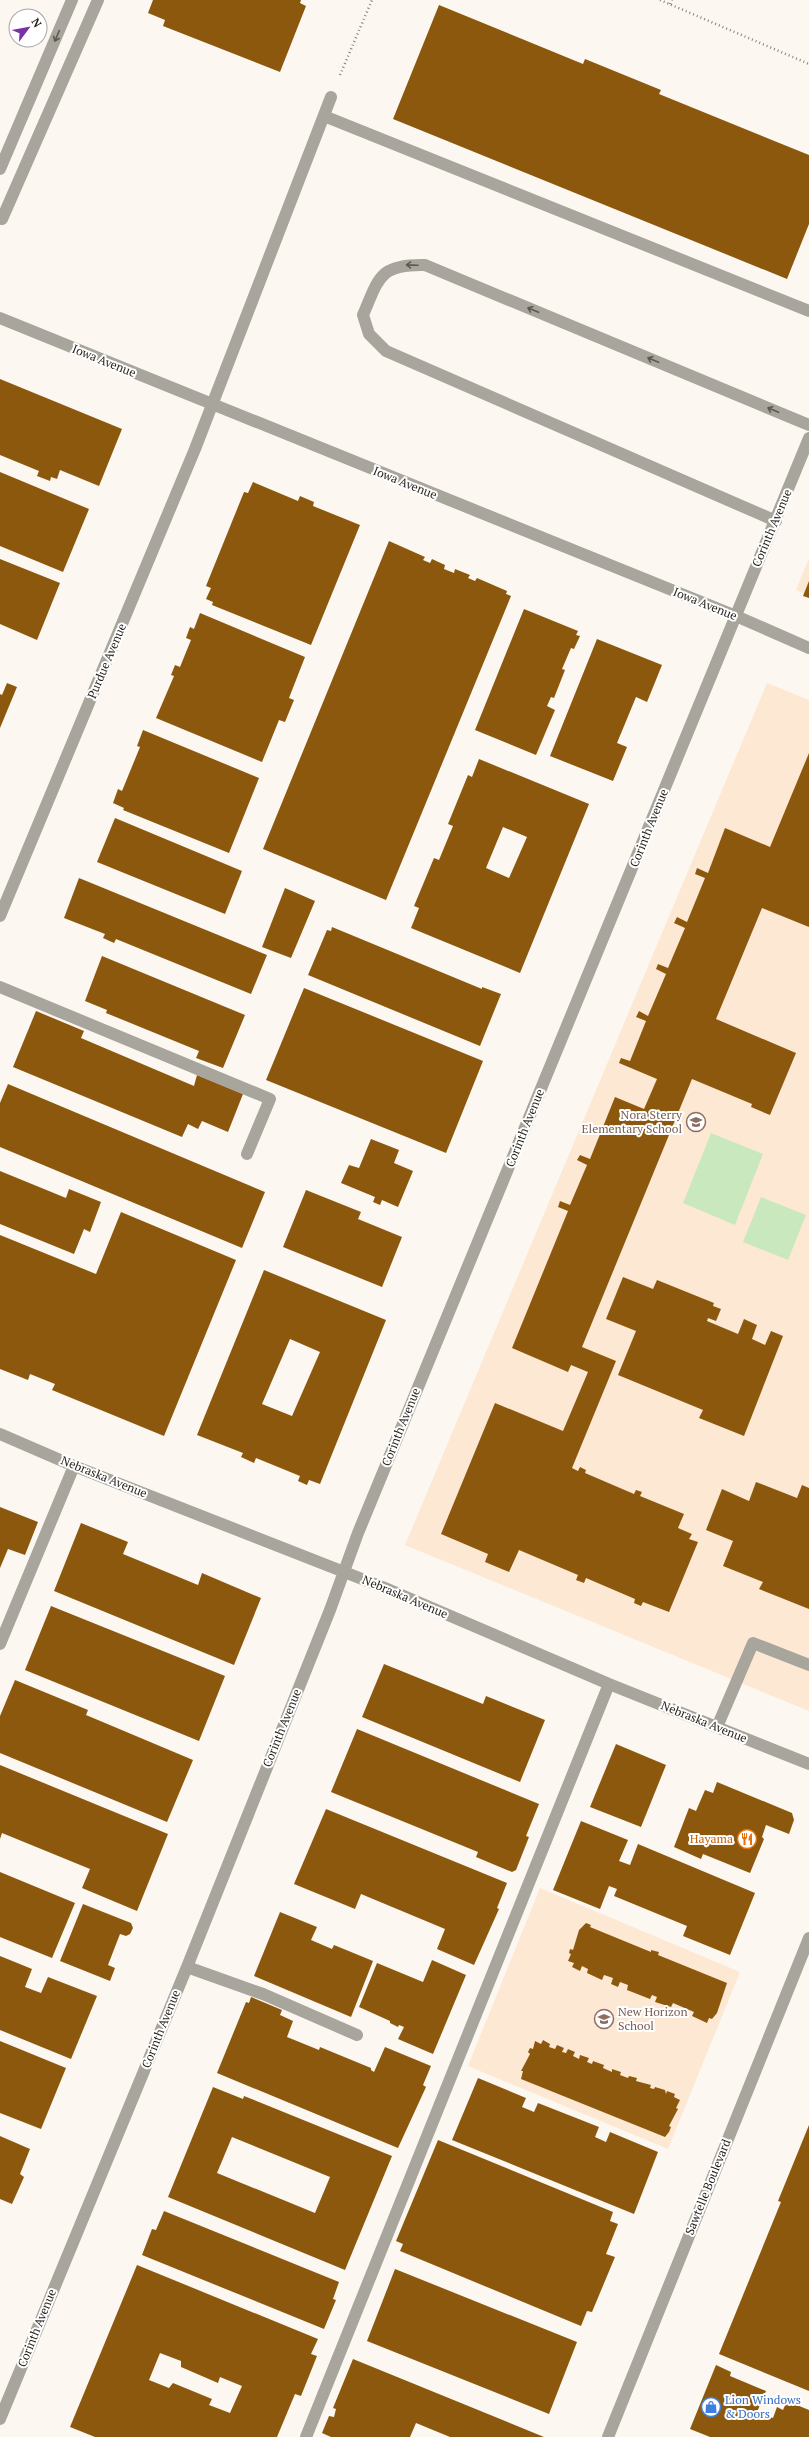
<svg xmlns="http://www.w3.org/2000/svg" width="809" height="2437" font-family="'PT Serif',serif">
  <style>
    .built { fill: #fde8d3 }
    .green { fill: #cae8be }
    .building { fill: #8c580d; fill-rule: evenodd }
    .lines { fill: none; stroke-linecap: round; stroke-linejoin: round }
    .path { stroke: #89837d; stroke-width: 2.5; stroke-dasharray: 1 3; stroke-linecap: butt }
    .minor { stroke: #a8a59d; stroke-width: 12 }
    .oneway { stroke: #5e5a53 }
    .labels { text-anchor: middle; stroke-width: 4; stroke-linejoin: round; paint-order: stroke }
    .street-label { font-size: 12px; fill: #221d17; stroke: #fff }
    .education-label { font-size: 12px; fill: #785e54; stroke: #fff; text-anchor: end }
    .food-label { font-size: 12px; fill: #c56008; stroke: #fff; text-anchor: end }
    .shop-label { font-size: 12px; fill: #366cbe; stroke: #fff; text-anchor: start }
  </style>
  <rect width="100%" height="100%" fill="#fdf7f1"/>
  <path class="built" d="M809 558V596L796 590Z
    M767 683 809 700V1711L405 1545Z
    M540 1888 740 1972 668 2149 468 2066Z"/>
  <path class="green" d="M711 1133 763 1154 735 1225 683 1203Z
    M761 1197 806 1215 788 1260 743 1242Z"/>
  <path class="building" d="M153 0H301L300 3 306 6 280 72 163 26 165 20 148 13Z
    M439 5 583 64 585 59 661 90 659 94 809 155V224L787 279 393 119Z
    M0 379 122 429 99 486 60 470 57 479 51 477 50 481 37 476 39 471 0 455Z
    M0 472 89 509 63 572 0 546Z
    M253 482 298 501 300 496 314 502 313 506 360 525 311 645 212 605 213 602 206 599 211 588 206 586 244 492 248 493Z
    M389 541 425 557 423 560 430 563 432 559 445 565 444 569 454 573 455 569 470 575 468 578 475 581 477 578 507 591 506 594 511 596 386 900 263 849Z
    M0 559 60 583 37 640 0 624Z
    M809 581V598L803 596Z
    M524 609 578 631 576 635 580 636 574 649 571 648 562 669 565 670 554 698 551 697 547 706 555 710 536 755 475 730Z
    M200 613 305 657 289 698 294 700 285 722 279 720 262 762 156 718 174 676 171 675 175 665 180 667 191 640 186 638 190 627 194 629Z
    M597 639 662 665 647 702 636 697 617 743 627 747 613 781 550 756Z
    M7 683 17 687 0 728V694L2 695Z
    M143 730 259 778 229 853 123 810 124 808 113 803 118 789 122 791 140 747 137 746Z
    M809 753V927L762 908 716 1019 796 1053 770 1115 751 1107 752 1104 692 1079 582 1347 616 1361 572 1468 578 1471 580 1467 586 1470 585 1473 634 1494 636 1490 642 1492 640 1496 684 1514 678 1528 692 1534 689 1539 698 1542 669 1612 643 1602 641 1606 634 1603 635 1599 586 1578 584 1583 576 1580 578 1575 519 1550 509 1572 485 1562 488 1554 441 1534 495 1403 563 1431 588 1372 571 1365 568 1372 512 1348 568 1211 558 1207 560 1201 570 1205 587 1165 577 1160 580 1155 590 1159 615 1097 644 1109 657 1079 619 1063 621 1058 630 1061 646 1021 636 1017 639 1011 648 1016 666 974 656 969 658 964 668 968 685 928 674 923 677 917 687 922 705 878 695 874 697 868 708 873 725 828 770 847Z
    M479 759 589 804 520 973 411 928 419 908 414 906 434 858 439 860 453 826 448 824 468 775 472 777ZM503 827 527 837 509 878 486 868Z
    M115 818 242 871 225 914 97 862Z
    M79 878 267 955 251 994 116 939 114 943 103 938 105 934 64 918Z
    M285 888 315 901 291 958 262 947Z
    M332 927 482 989V987L501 994 480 1046 308 975 327 930 331 931Z
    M102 956 245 1015 223 1068 196 1058 199 1051 106 1013 107 1010 85 1001Z
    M304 988 483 1061 446 1153 266 1080Z
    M36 1011 84 1031 81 1038 194 1086 197 1075 243 1094 228 1132 202 1121 198 1129 188 1124 182 1137 13 1067Z
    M8 1084 265 1192 242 1248 0 1147V1103Z
    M371 1139 399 1150 394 1163 413 1171 398 1207 382 1200 380 1205 373 1202 375 1197 341 1183 349 1165 359 1168Z
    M0 1171 66 1198 69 1189 101 1202 90 1232 84 1229 74 1254 0 1224Z
    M306 1190 361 1212 358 1219 402 1237 382 1287 283 1247Z
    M121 1212 236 1260 164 1436 52 1390 55 1384 30 1374 28 1380 0 1369V1235L96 1274Z
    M264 1270 386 1320 320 1484 309 1480 307 1485 298 1481 300 1476 256 1458 254 1463 241 1457 243 1453 197 1435ZM290 1339 320 1352 292 1416 262 1404Z
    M623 1277 653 1289 657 1280 714 1303 713 1306 721 1309 716 1321 708 1318 707 1321 738 1334 744 1319 757 1325 752 1339 765 1345 771 1331 783 1336 744 1436 699 1418 703 1410 618 1375 636 1331 606 1319Z
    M756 1482 797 1498 802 1485 809 1488V1609L759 1589 763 1582 723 1566 733 1541 706 1530 722 1489 749 1501Z
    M0 1507 38 1522 25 1555 8 1549 0 1568Z
    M81 1523 128 1542 123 1554 198 1585 202 1573 261 1598 234 1665 54 1591Z
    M51 1606 225 1676 199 1741 25 1670Z
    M384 1664 483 1704 486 1696 545 1720 520 1782 362 1717Z
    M15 1680 88 1710 86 1715 193 1760 167 1822 0 1753V1716Z
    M357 1729 539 1804 526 1836 529 1837 516 1870 512 1872 476 1857 478 1852 331 1792Z
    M616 1744 666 1765 641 1827 590 1807Z
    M0 1765 168 1834 137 1911 82 1888 90 1869 2 1833 0 1839Z
    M717 1782 792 1813 794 1820 789 1834 766 1825 762 1837 764 1839 750 1873 703 1854 701 1859 674 1847 689 1808 696 1811 705 1790 713 1793Z
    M326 1809 507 1883 497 1908 499 1909 474 1965 437 1949 445 1929 361 1894 355 1909 294 1884Z
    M581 1821 628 1840 619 1861 630 1865 638 1844 755 1893 730 1955 683 1936 687 1926 614 1896 617 1889 609 1886 600 1909 553 1890Z
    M0 1872 75 1903 52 1958 0 1937Z
    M83 1904 131 1923 133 1928 130 1934 126 1936 120 1934 108 1965 115 1968 110 1981 60 1961Z
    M280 1912 317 1927 311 1940 332 1949 334 1945 373 1961 351 2017 254 1976Z
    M586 1923 591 1925 590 1927 651 1952V1950L659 1952 658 1955 727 1983 717 2013 712 2019 709 2018 707 2023 692 2016 694 2012 673 2003 671 2007 655 2002 657 1997 652 1995 650 1999 627 1990 628 1985 620 1982 618 1987 611 1984 613 1978 604 1975 602 1980 587 1973 588 1969 582 1966 580 1971 572 1967 574 1963 568 1961 571 1954 569 1953 570 1949 573 1950 579 1930Z
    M0 1956 32 1969 25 1987 41 1993 48 1977 97 1996 71 2059 0 2030Z
    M432 1960 466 1975 433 2054 398 2039 404 2027 399 2025 398 2027 390 2023V2021L359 2007 377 1963 423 1982Z
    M251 1997 282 2010 280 2015 293 2021 287 2037 319 2050 320 2047 371 2068V2070L374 2072 385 2047 431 2066 423 2085 426 2087 398 2148 217 2073 246 2002 249 2003Z
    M543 2040 550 2044 549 2047 555 2049 557 2045 564 2048 562 2052 566 2053 568 2049 575 2052 573 2056 579 2059 580 2055 589 2058 587 2062 592 2064 593 2061 604 2065 603 2068 612 2072V2069L621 2072 620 2075 628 2078 629 2076 637 2078 636 2081 651 2085 650 2088 654 2089 655 2087 665 2090 666 2094 667 2091 675 2094 674 2097 680 2100 676 2108 678 2109 669 2126 671 2127 669 2132 665 2137 521 2079 523 2071H521L530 2054 528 2052 530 2048 533 2049 535 2041 541 2044Z
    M0 2041 66 2068 41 2129 0 2113Z
    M478 2078 526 2098 522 2107 534 2112 538 2103 599 2127 595 2137 606 2142 610 2132 658 2152 634 2214 452 2140Z
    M213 2087 243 2099 244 2096 392 2156 345 2270 168 2197ZM232 2137 330 2177 315 2213 217 2173Z
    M809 2125V2391L719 2354 781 2202 778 2201Z
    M0 2136 30 2149 20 2174 24 2177 12 2204 0 2199Z
    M438 2140 613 2212 610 2221 618 2224 606 2254 615 2257 592 2312 587 2311 581 2326 400 2251 403 2244 396 2241Z
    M164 2211 339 2282 333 2299 336 2300 324 2329 142 2255 152 2229 156 2230Z
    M137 2265 318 2339 311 2354 317 2356 301 2396 295 2394 277 2437H95L70 2427ZM160 2353 181 2361V2367L218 2383 220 2377 242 2386 230 2413 209 2405 212 2399 173 2383 169 2388 149 2380Z
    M395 2269 577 2342 549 2414 367 2341Z
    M353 2359 544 2437H450L416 2423 410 2437H331L322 2433 329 2416 334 2417 336 2409 333 2408Z
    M716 2365 731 2372 730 2376 766 2391 757 2412 773 2418 777 2407 783 2410 787 2401 809 2410V2437H710L690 2429Z"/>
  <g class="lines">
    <path class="path" d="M660 0 809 64
      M670 4 672 0
      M340 75 372 0"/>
    <path class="minor" d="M324 116 809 311
      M0 169 72 0
      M0 218 2 219 98 0
      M0 318 736 616 809 648
      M776 521 386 351 369 334 363 315C379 278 379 264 425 265L809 425
      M0 916 195 449 331 97
      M0 987 270 1099 247 1154
      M0 1434 74 1466 385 1588 609 1684 809 1764
      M0 1644 74 1466
      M717 1727 753 1643 809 1665
      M187 1967 263 1994 357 2035
      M0 2419 187 1967 330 1610 358 1533 809 438
      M306 2437 609 1684
      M608 2437 809 1938"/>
  </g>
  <defs><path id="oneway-shaft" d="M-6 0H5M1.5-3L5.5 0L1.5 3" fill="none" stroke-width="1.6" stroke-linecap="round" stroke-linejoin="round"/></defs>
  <g class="oneway">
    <use href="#oneway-shaft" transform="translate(57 36) rotate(113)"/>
    <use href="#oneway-shaft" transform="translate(412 265) rotate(-178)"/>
    <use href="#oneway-shaft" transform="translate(533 310) rotate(-157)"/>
    <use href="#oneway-shaft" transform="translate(653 360) rotate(-157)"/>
    <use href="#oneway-shaft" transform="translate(773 410) rotate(-157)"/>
  </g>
  <defs>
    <g id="school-ring" transform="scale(1)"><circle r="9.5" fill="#fff" stroke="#8d6e63" stroke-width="1.5"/><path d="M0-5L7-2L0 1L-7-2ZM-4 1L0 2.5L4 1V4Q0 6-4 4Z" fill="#8d6e63"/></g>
    <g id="restaurant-ring" transform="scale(1)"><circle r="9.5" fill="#fff" stroke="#e8710a" stroke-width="1.5"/><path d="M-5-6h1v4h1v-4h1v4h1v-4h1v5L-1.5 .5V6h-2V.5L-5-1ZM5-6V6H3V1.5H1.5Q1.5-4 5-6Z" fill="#e8710a"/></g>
    <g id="shop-ring" transform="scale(1)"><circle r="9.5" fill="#fff" stroke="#3f7fe0" stroke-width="1.5"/><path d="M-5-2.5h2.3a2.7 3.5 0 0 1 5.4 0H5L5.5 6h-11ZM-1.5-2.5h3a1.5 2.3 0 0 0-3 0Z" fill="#3f7fe0"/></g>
  </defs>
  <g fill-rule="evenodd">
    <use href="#school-ring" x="696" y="1122"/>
    <use href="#restaurant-ring" x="747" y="1839"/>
    <use href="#school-ring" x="604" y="2019"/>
    <use href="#shop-ring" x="711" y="2407"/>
  </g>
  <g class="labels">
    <g class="street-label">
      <text transform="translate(104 361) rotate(22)" y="4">Iowa Avenue</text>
      <text transform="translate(405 483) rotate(22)" y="4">Iowa Avenue</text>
      <text transform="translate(772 528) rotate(-67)" y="4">Corinth Avenue</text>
      <text transform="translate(705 604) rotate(22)" y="4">Iowa Avenue</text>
      <text transform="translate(107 661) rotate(-67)" y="4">Purdue Avenue</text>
      <text transform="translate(649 828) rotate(-68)" y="4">Corinth Avenue</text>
      <text transform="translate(525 1128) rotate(-68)" y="4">Corinth Avenue</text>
      <text transform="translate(401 1427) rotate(-68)" y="4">Corinth Avenue</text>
      <text transform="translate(104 1477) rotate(22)" y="4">Nebraska Avenue</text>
      <text transform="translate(405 1597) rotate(23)" y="4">Nebraska Avenue</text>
      <text transform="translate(704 1722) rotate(22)" y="4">Nebraska Avenue</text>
      <text transform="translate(282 1728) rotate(-68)" y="4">Corinth Avenue</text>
      <text transform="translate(161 2029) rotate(-68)" y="4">Corinth Avenue</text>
      <text transform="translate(708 2187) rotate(-68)" y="4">Sawtelle Boulevard</text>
      <text transform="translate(37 2328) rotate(-68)" y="4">Corinth Avenue</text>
    </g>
    <g class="education-label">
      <text x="682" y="1119">Nora Sterry<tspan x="682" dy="14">Elementary School</tspan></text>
      <text x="618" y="2016" text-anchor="start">New Horizon<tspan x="618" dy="14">School</tspan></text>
    </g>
    <g class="food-label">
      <text x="733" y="1843">Hayama</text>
    </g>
    <g class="shop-label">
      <text x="725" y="2404">Lion Windows<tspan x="725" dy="14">&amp; Doors</tspan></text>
    </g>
  </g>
  <g transform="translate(28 28) rotate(58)"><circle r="19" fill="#ffffff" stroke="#a7a5a2"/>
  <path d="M0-3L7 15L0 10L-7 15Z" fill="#7832a6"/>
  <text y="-6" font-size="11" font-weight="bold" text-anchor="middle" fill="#221d17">N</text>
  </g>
</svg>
